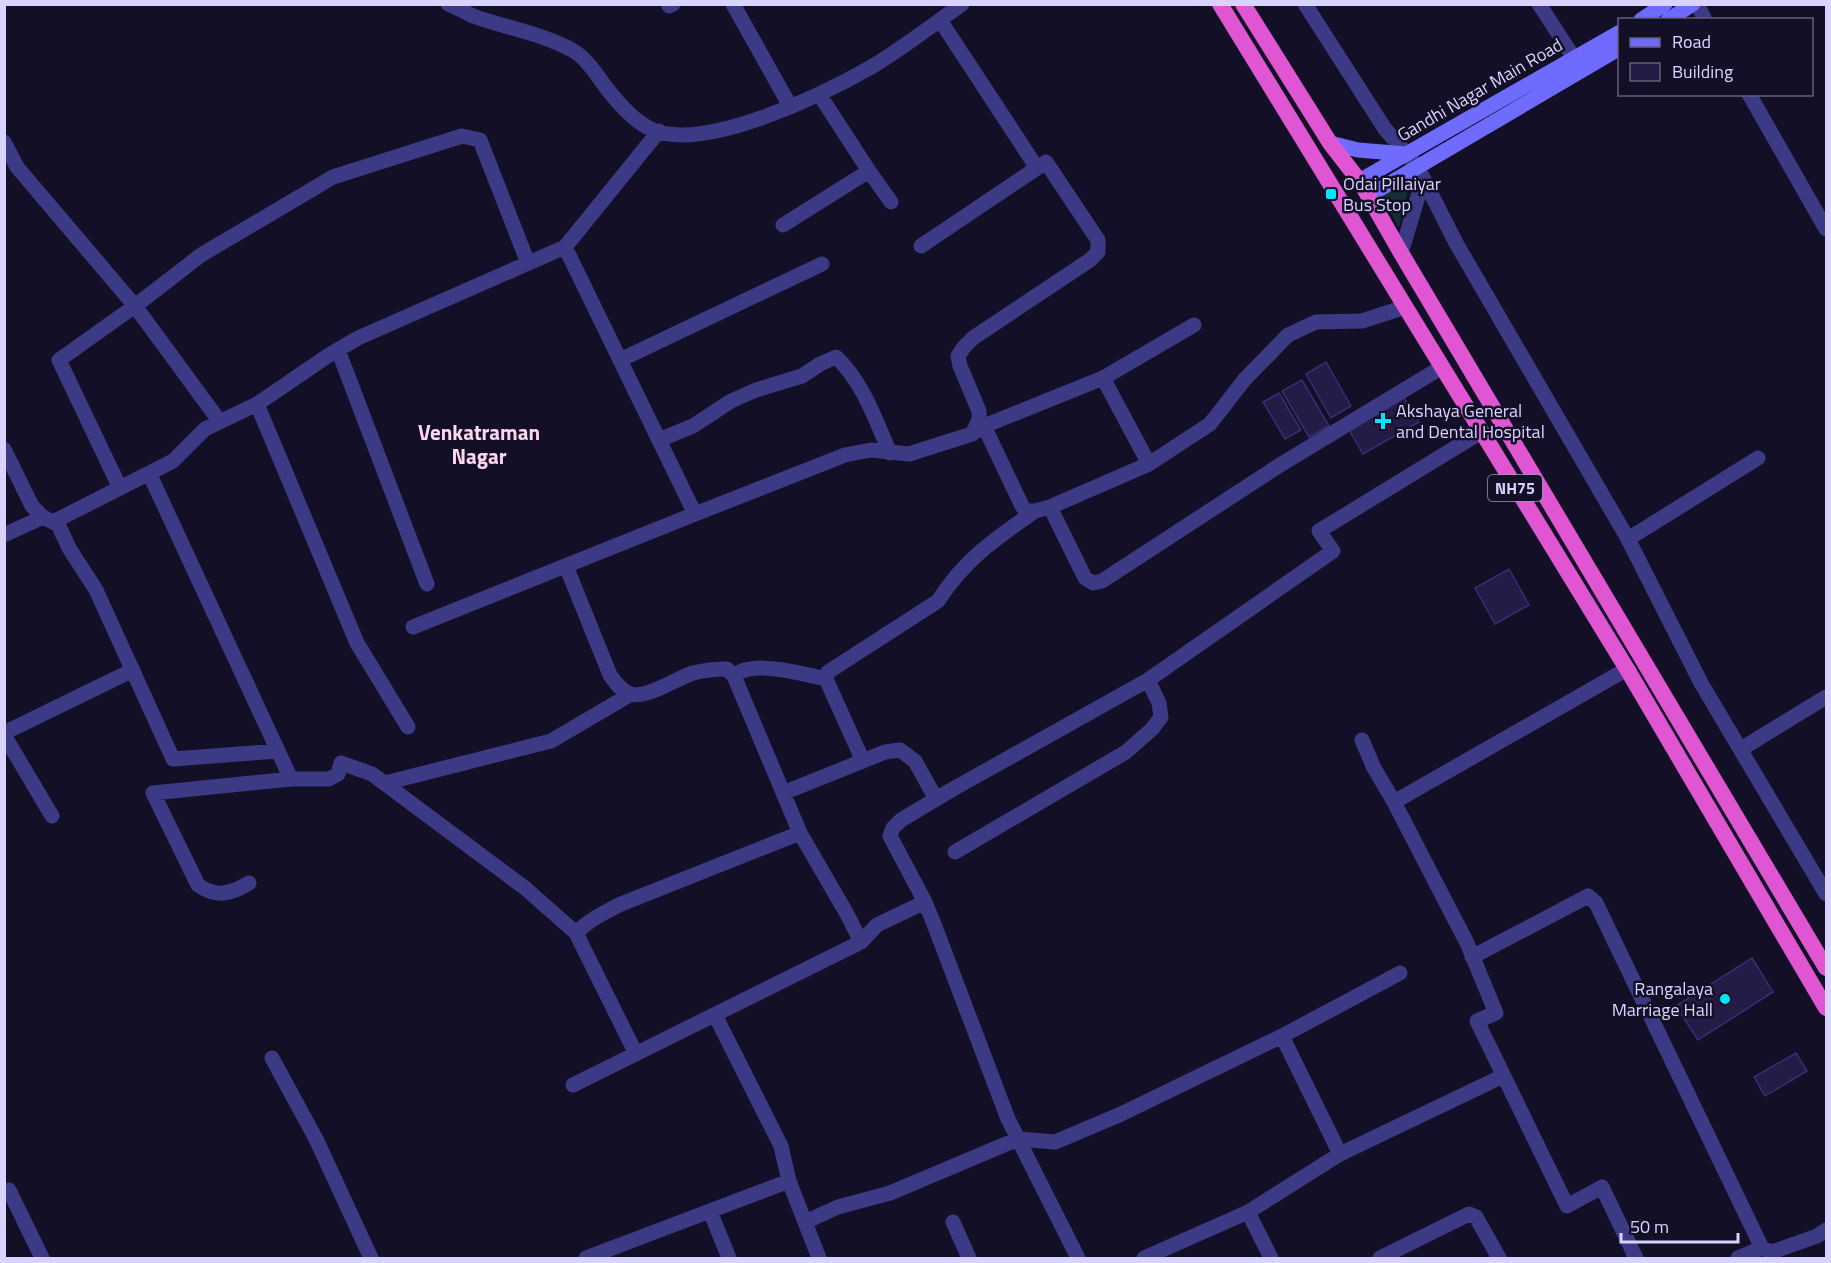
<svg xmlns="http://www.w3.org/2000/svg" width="1831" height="1263" font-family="'Titillium Web',sans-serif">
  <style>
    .green { fill: #12302f }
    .building { fill: #241b47; stroke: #3b2d73; stroke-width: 1.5 }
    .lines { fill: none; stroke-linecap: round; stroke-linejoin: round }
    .minor { stroke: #3d3a85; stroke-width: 15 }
    .tertiary { stroke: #3d3a85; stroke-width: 15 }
    .secondary { stroke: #6f6bff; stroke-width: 15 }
    .trunk { stroke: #e055d1; stroke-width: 16 }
    .poi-dot { fill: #00e5ff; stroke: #130f26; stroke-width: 2 }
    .labels { text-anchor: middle; stroke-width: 5; stroke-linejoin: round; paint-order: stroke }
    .shield { fill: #130f26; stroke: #9e99be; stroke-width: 1.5 }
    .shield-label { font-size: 16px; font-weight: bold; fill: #d9d4ff }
    .street-label { font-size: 18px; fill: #d9d4ff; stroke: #130f26 }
    .poi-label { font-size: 18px; fill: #d9d4ff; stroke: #130f26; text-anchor: start }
    .quarter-label { font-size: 21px; font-weight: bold; fill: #ffd6f0; stroke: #130f26 }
  </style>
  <rect width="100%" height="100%" fill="#130f26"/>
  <path class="green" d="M1410 181 1399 228 1381 195Z"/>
  <path class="building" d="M1326 362 1351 406 1331 418 1306 374Z
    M1302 380 1329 426 1309 437 1282 391Z
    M1279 393 1301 430 1285 439 1263 402Z
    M1403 396 1419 422 1363 454 1348 428Z
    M1509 569 1529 605 1495 624 1475 588Z
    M1752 958 1773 992 1698 1040 1676 1006Z
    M1796 1053 1807 1071 1765 1096 1754 1077Z"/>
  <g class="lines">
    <path class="minor" d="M448 4C457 8 465 12 473 16 506 28 541 33 572 50 588 59 597 76 608 90 619 104 631 118 647 127 698 157 826 93 873 66 896 52 918 36 940 20L1037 168
      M733 4 790 106
      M1305 4 1385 129 1407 154
      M1539 4 1574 58
      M1697 4 1705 20
      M669 6 673 4
      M940 20 962 4
      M819 94 869 171
      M1749 94 1826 229
      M4 142 17 167 135 306 220 422
      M783 225 869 171 891 202
      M921 246 1046 162 1098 240V252L1090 260 973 338 964 347 958 356 960 366 979 411V420L972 434
      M565 247 659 131
      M338 350 427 584
      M620 360 822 264
      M1103 378 1149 464
      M257 404 357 643 408 727
      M984 426 1022 506 1026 511H1035L1050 507 1149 464 1210 424 1245 379 1288 335 1316 322 1362 321 1405 307
      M659 440 693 426 731 401 756 390 802 376 820 364 836 357C863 382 875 419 890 453
      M4 449 32 506 43 517 53 522 173 461 205 429 257 404 329 355 358 338 565 247 695 514 845 455 871 450 909 454 972 434 984 426 1103 378 1194 325
      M149 473 291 779
      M120 488 59 360 135 306 201 255 333 177 462 136 480 140 528 263
      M1050 507 1085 578 1093 583 1102 581 1280 465 1442 367
      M56 520 69 548 96 590 173 759 278 751
      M4 535 43 517
      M1628 539 1758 458
      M566 566 610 675C615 682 621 691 630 694 647 699 677 678 693 673 705 670 715 669 727 669L734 676
      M413 627 695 514
      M826 679 863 761
      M4 733 133 670
      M4 735 52 816
      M1362 740 1374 768 1394 802 1467 943 1496 1013 1477 1021 1567 1206 1602 1187 1636 1258
      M1741 749 1826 697
      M385 783 551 741 631 694
      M783 793 885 752 900 750 915 761 936 799
      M1394 802 1627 669
      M800 833 734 676C751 659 804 674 826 679L828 672 938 601C964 560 996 538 1035 511
      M955 852 1126 752 1152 729 1161 717 1159 703 1148 680
      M249 883C231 894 216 898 198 885L153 793 291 779H329L338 774 341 763 372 774 525 888 576 933 636 1054
      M861 942 877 925 925 902
      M1472 957 1588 896 1596 903 1762 1248
      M715 1015 781 1146 789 1181
      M1282 1036 1340 1154
      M272 1058 316 1139 371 1258
      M573 1085 861 942 847 914 800 833 621 904C605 912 589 920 576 933
      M4 1192 9 1190 42 1258
      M710 1211 729 1258
      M1248 1212 1271 1258
      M805 1222 838 1207 890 1193 1018 1139 1055 1142 1119 1115 1282 1036 1400 973
      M953 1222 969 1258
      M586 1258 789 1181 819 1258
      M1078 1258 1008 1119 934 924 925 902 890 836 893 828 901 820 953 789 1148 680 1333 551 1319 531 1481 432
      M1144 1258 1248 1212 1340 1154 1503 1076
      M1380 1258 1469 1214 1476 1217 1499 1258
      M1738 1258 1762 1248 1772 1252 1817 1236 1826 1230"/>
    <path class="tertiary" d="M1407 154 1418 168 1456 243 1628 539 1701 683 1826 894
      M1401 253 1423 180"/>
    <path class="secondary" d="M1641 20 1665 4
      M1668 20 1693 4
      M1330 143 1358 150 1407 154
      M1359 181 1620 32
      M1368 196 1620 48"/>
    <path class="trunk" d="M1220 4 1627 669 1826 1008
      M1243 4 1330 143 1361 183 1401 253 1826 968"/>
  </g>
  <g class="poi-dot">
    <rect x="1325" y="188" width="12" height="12" rx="3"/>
    <path d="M1380 412h6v6h6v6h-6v6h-6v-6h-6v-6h6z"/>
    <circle cx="1725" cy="999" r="6"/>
  </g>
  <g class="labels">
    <rect class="shield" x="1488" y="475" width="54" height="26" rx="4.5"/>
    <g class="shield-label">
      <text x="1515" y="494">NH75</text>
    </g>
    <g class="street-label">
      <text transform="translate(1480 90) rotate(-30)" y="6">Gandhi Nagar Main Road</text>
    </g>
    <g class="poi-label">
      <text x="1343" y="190">Odai Pillaiyar<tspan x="1343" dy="21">Bus Stop</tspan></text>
      <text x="1396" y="417">Akshaya General<tspan x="1396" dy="21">and Dental Hospital</tspan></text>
      <text x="1713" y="995" text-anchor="end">Rangalaya<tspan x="1713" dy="21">Marriage Hall</tspan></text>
    </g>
    <g class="quarter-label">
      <text x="479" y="440">Venkatraman<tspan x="479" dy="24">Nagar</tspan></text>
    </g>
  </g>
  <rect width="1831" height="1263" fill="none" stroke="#d9d4ff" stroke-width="12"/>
  <rect x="1618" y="18" width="195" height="78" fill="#130f26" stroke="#625e7d" stroke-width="1.5"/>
  <rect x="1630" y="38" width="30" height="9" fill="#6f6bff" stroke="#625e7d" stroke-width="1.5"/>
  <text x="1672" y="48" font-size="18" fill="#d9d4ff">Road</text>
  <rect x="1630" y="63" width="30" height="18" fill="#241b47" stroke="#625e7d" stroke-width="1.5"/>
  <text x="1672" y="78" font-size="18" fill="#d9d4ff">Building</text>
  <path d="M1621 1233v9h117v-9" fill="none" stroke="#d9d4ff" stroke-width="3"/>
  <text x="1630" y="1233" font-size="18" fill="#d9d4ff" stroke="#130f26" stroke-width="4.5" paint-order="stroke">50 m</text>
</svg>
